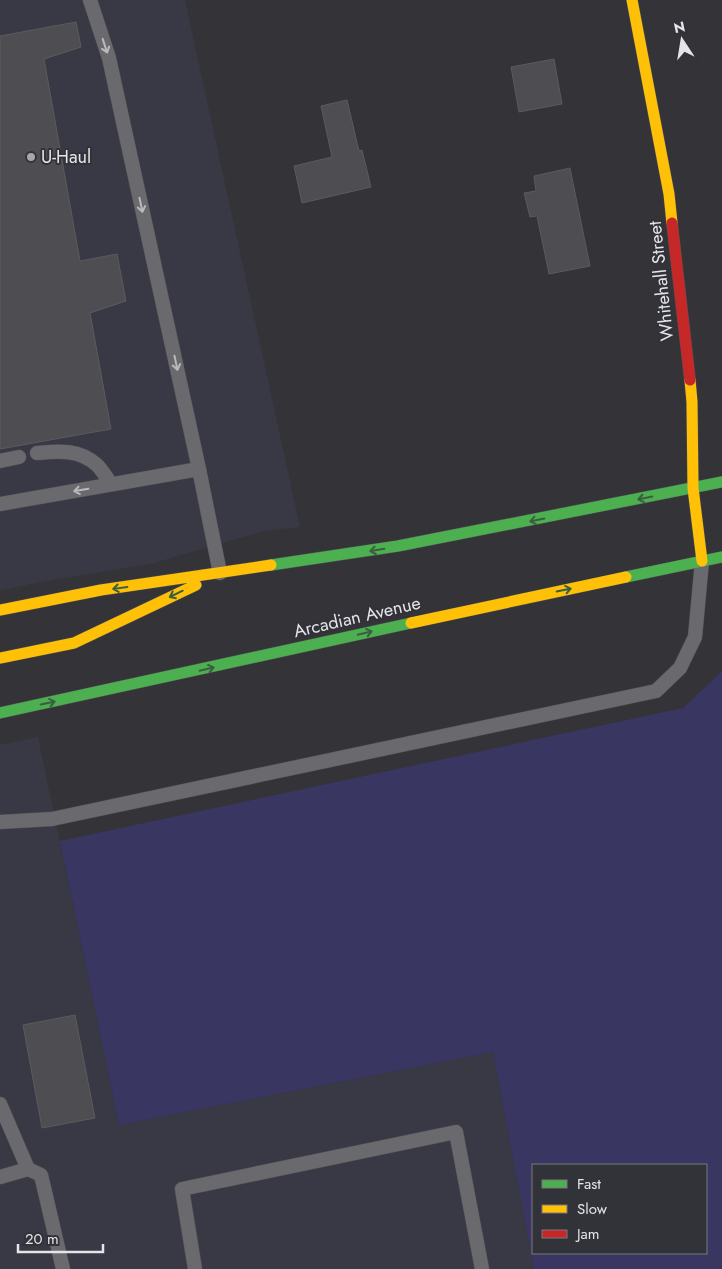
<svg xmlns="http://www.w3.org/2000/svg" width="722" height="1269" font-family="Jost,sans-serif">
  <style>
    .built { fill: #393945 }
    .green { fill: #3a3662; fill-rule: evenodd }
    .building { fill: #4e4e52; stroke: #5b5b5e }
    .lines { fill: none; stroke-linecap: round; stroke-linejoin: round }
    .lane-casing { stroke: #505054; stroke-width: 15 }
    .fast-casing { stroke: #505054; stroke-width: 12 }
    .slow-casing { stroke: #505054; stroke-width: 12 }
    .jam-casing { stroke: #505054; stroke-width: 12 }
    .lane { stroke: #6a6a6e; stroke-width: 14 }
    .fast { stroke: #4caf50; stroke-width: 11 }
    .slow { stroke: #ffc107; stroke-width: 11 }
    .jam { stroke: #c62828; stroke-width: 11 }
    .oneway { stroke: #b9b9be }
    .oneway2 { stroke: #3b5e41 }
    .poi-dot { fill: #a6a6ab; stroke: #323239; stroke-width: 2 }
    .labels { text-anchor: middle; stroke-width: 4; stroke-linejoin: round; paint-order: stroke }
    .poi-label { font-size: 18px; fill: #e4e4e9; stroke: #323239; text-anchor: start }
    .street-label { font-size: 18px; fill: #e4e4e9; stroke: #323239 }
  </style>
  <rect width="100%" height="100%" fill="#333338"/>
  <path class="built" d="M0 0H185L300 527 264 531 154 563 52 580 0 590Z
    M38 737 119 1125 493 1052 534 1269H0V745Z"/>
  <path class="green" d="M722 671V1269H534L493 1052 119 1125 60 841 683 708ZM533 1165H706V1253H533Z"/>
  <path class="building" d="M76 22 81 47 44 59 80 261 117 254 126 301 90 313 111 429 0 449V36Z
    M554 59 562 104 519 112 511 67Z
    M347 100 359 151 362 150 371 187 302 203 294 166 332 157 321 106Z
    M570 168 590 266 549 274 537 216 530 217 524 193 536 191 534 176Z
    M75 1015 95 1118 42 1128 23 1025Z"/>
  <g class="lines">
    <g class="lane-casing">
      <path id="lane" d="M90 0 109 58 199 469 220 573
        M37 453C59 451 79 449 97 465 102 470 107 478 111 484
        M0 461 19 457
        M0 504 199 469
        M0 822 52 819 656 691 680 668 695 637 702 561
        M0 1104 28 1169
        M0 1177 28 1169 41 1175 63 1269
        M195 1269 182 1189 456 1132 482 1269"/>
    </g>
    <g class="fast-casing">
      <path id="fast" d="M271 565 398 546 722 482
        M626 577 722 557
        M0 713 411 623"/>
    </g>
    <g class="slow-casing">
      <path id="slow" d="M632 0 669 194 672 223
        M690 380 692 402 693 488 702 561
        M0 610 101 590 271 565
        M411 623 626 577
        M0 658 74 643 196 585"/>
    </g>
    <g class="jam-casing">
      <path id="jam" d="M672 223 690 380"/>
    </g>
    <use href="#lane" class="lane"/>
    <use href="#fast" class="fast"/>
    <use href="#slow" class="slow"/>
    <use href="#jam" class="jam"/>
  </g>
  <defs><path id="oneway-shaft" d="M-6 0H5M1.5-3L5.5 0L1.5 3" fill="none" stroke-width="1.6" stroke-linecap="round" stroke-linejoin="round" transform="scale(1.25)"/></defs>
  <g class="oneway">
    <use href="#oneway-shaft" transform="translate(105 46) rotate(72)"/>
    <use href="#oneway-shaft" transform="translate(141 205) rotate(78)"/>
    <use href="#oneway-shaft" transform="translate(176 363) rotate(78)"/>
    <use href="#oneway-shaft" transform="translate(81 490) rotate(170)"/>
  </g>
  <g class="oneway2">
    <use href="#oneway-shaft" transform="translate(645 498) rotate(168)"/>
    <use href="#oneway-shaft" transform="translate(537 520) rotate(169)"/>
    <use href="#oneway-shaft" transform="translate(377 550) rotate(171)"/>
    <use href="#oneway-shaft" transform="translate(120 588) rotate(172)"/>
    <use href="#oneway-shaft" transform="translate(564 590) rotate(-12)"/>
    <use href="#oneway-shaft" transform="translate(176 594) rotate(154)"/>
    <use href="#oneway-shaft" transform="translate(365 633) rotate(-13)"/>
    <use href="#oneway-shaft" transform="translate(207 669) rotate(-13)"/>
    <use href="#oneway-shaft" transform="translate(48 703) rotate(-12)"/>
  </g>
  <circle class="poi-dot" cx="31" cy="157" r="5"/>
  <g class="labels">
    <g class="poi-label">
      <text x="41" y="163">U-Haul</text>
    </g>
    <g class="street-label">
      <text transform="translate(661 281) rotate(-96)" y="6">Whitehall Street</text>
      <text transform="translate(357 617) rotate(-13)" y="6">Arcadian Avenue</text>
    </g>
  </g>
  <rect x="532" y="1164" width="175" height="90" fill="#323239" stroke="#79797f"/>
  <rect x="542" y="1180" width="25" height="8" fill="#4caf50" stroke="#79797f"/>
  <text x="577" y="1189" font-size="15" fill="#e4e4e9">Fast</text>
  <rect x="542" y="1205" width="25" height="8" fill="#ffc107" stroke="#79797f"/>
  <text x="577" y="1214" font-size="15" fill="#e4e4e9">Slow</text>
  <rect x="542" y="1230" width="25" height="8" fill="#c62828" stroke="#79797f"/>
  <text x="577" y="1239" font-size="15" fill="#e4e4e9">Jam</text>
  <g transform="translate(682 40) rotate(348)" stroke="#323239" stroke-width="4" paint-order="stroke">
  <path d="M0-4L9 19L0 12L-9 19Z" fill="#e4e4e9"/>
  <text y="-8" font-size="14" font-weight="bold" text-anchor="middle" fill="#e4e4e9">N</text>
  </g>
  <path d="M18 1244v8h85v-8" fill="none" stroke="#e4e4e9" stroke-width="2.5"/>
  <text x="25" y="1244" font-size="15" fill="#e4e4e9" stroke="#323239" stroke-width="4" paint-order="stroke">20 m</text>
</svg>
